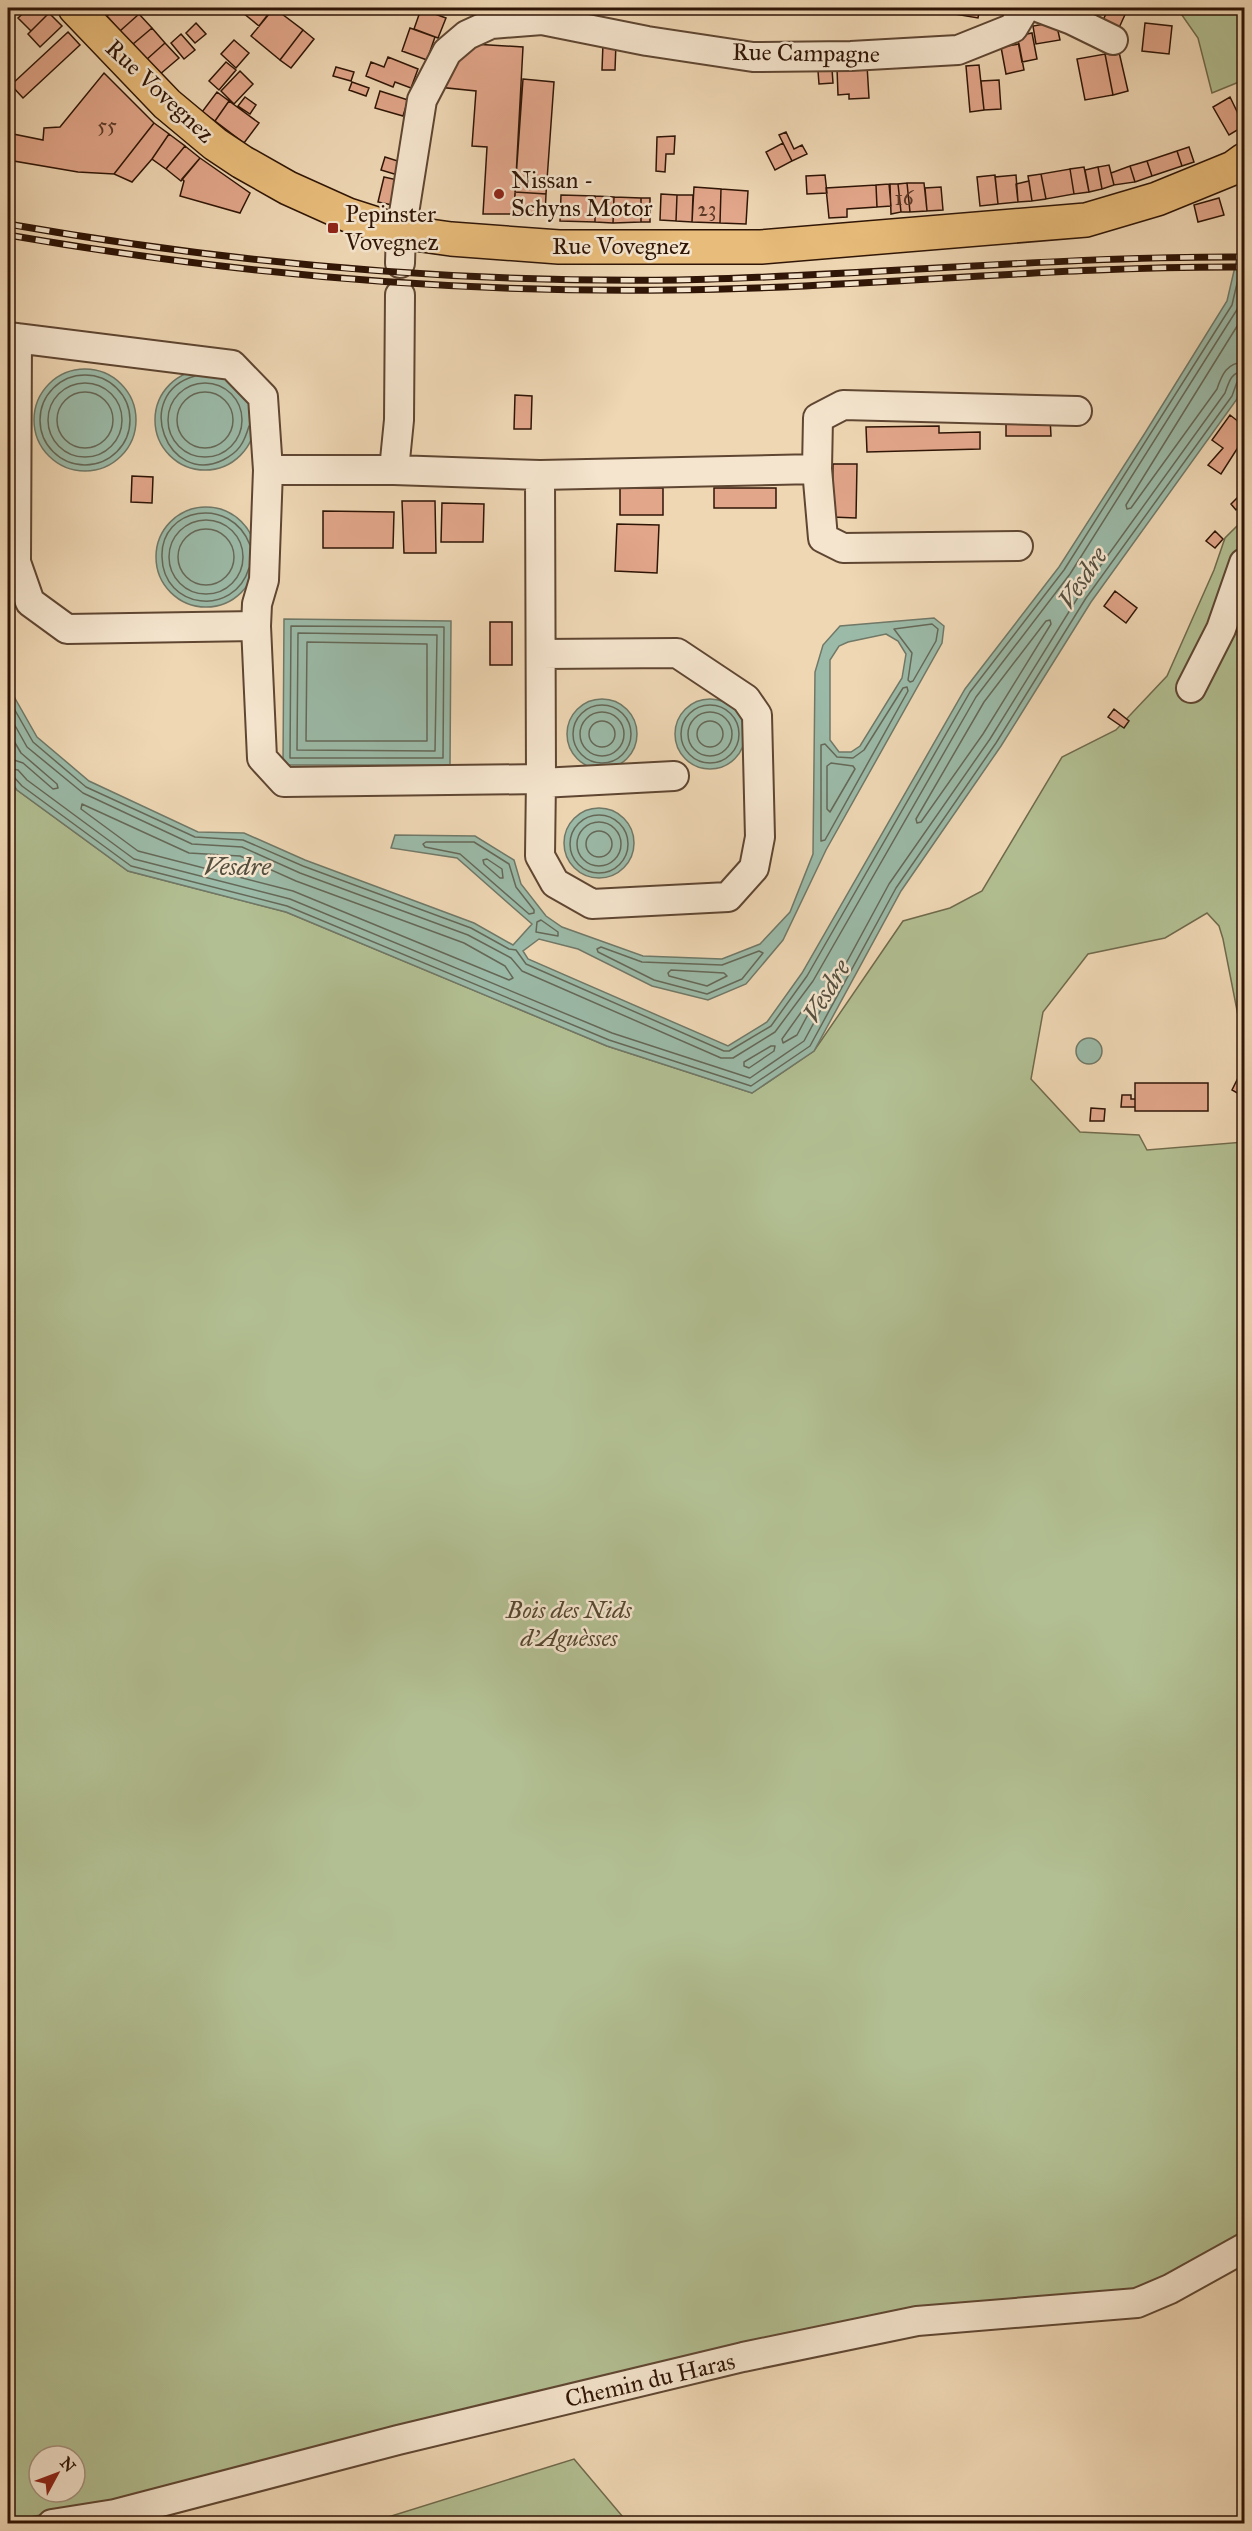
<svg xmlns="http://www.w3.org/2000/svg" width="1252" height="2531" font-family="'IM FELL Great Primer',serif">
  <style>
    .green { fill: #b2bf92; stroke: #706a4c; stroke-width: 1.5; fill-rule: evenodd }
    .water { fill: #9bbaa8; stroke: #707867; stroke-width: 1.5; fill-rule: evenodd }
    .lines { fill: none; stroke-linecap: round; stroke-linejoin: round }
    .shore { stroke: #656857; stroke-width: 1.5 }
    .building { fill: #e2a68a; stroke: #2f1506; stroke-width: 1.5 }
    .minor-casing { stroke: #5f4632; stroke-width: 32 }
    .major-casing { stroke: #2f1506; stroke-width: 36 }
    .minor { stroke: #f5e5ce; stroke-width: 28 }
    .major { stroke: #e8bc7a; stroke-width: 33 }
    .rail-casing { stroke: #2f1506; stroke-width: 7 }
    .rail { stroke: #f5e5ce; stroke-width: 4.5; stroke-dasharray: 14; stroke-linecap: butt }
    .poi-dot { fill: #8f2418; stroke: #f5e5ce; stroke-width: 2 }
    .labels { text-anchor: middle; stroke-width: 5; stroke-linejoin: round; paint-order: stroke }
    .number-label { font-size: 21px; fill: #5c3927 }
    .street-label { font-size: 24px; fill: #2f1506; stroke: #f5e5ce }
    .poi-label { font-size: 24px; fill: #2f1506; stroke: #f5e5ce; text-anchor: start }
    .park-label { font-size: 24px; font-style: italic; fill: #564830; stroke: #f5e5ce }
    .water-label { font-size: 26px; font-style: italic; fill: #554f3f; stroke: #f5e5ce }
  </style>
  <rect width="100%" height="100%" fill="#efd7b4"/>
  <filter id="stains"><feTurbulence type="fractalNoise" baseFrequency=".00333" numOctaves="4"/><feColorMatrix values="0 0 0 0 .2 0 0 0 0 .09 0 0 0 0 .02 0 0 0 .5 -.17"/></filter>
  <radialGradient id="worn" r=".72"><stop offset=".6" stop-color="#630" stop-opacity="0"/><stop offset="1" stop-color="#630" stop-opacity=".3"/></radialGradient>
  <path class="green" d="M1177 8H1244V88L1239 82 1212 93 1198 38Z
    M1244 519V1046L1223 939 1219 926 1207 913 1165 938 1088 954 1043 1012 1031 1079 1080 1132 1139 1135 1147 1150 1244 1142V2241L1131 2300 905 2316 122 2500 8 2521V778L17 790 128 871 286 912 607 1046 752 1093 814 1051 903 921 950 908 982 891 1062 757 1116 730 1167 676 1214 570 1225 538ZM39 2456H75V2492H39Z
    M574 2459 628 2523H369Z"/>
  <path class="water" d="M1244 228V377L1237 399 1091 602 1001 746 901 891 814 1051 752 1093 607 1046 286 912 128 871 17 790 8 778V686L37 737 89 781 198 832 244 833 305 860 474 923 513 945 532 924 457 858 391 848 395 835 475 836 514 860 521 884 546 916 562 927 643 956 722 959 760 944 790 912 813 854 815 672 823 645 840 626 934 618 944 626 942 643 826 850 783 940 746 984 708 1000 652 986 578 949 539 939 523 951 528 959 728 1046 767 1022 802 973 965 689 1059 567 1145 433 1227 301ZM886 634 898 641 906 654 902 678 860 746 851 752H839L830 740V660L839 646 848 642Z
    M34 420a51 51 0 1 1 102 0a51 51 0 1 1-102 0Z
    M155 420a50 50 0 1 1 100 0a50 50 0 1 1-100 0Z
    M156 557a50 50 0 1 1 100 0a50 50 0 1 1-100 0Z
    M284 619 451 621 450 765H283Z
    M675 734a35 35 0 1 1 70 0a35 35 0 1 1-70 0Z
    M567 734a35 35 0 1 1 70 0a35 35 0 1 1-70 0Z
    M564 843a35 35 0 1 1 70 0a35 35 0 1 1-70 0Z
    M1076 1051a13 13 0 1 1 26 0a13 13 0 1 1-26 0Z"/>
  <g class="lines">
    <path class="shore" d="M1244 315 1126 505 1127 509 1131 508 1217 389C1222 374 1227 363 1244 362
      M40 420a45 45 0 1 1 90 0a45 45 0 1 1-90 0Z
      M195 376C131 394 168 487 223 460 239 452 244 443 249 426
      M48 420a37 37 0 1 1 74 0a37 37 0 1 1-74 0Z
      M168 420a37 37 0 1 1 74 0a37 37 0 1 1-74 0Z
      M57 420a28 28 0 1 1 56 0a28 28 0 1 1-56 0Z
      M177 420a28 28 0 1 1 56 0a28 28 0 1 1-56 0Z
      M169 557a37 37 0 1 1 74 0a37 37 0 1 1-74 0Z
      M178 557a28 28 0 1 1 56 0a28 28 0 1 1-56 0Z
      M249 568C234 618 163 609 162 557 160 507 231 495 250 545
      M1050 620 1051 624 983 734 921 822 917 823 916 819 984 702 1046 621Z
      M932 624 938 629 936 641 913 681 910 682 908 680 912 653 894 629Z
      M291 626 444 627 443 758H290Z
      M298 633 437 635 435 751 297 750Z
      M307 642 427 644V741H306Z
      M907 687 908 691 825 840 821 841V745L825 744 837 757 853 758 864 750 903 688Z
      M8 698 33 742 86 787 195 837 243 840 303 866 471 928 509 949 516 950 526 964 724 1051H729L771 1026 807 976 970 692 1064 570 1232 305 1244 253
      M573 734a29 29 0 1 1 58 0a29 29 0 1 1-58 0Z
      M681 734a29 29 0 1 1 58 0a29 29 0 1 1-58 0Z
      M580 734a22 22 0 1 1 44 0a22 22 0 1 1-44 0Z
      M688 734a22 22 0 1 1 44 0a22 22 0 1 1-44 0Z
      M8 713 27 747 83 793 192 844 242 847 300 873 468 935 511 958 522 971 721 1058H733L775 1032 813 981 976 697 1070 574 1238 308 1244 286
      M589 734a13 13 0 1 1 26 0a13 13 0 1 1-26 0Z
      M697 734a13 13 0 1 1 26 0a13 13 0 1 1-26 0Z
      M8 731 21 753 57 784 58 788 53 789 23 763 8 758
      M831 763 853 766 855 769 830 812 827 809V766Z
      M8 768 18 770 27 780 134 859 290 899 612 1033 750 1078 804 1041 889 884 990 739 1080 594 1225 393C1229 382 1231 372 1244 371
      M8 775 13 776 22 786 131 866 287 906 609 1040 751 1086 810 1046 896 888 996 743 1086 598 1232 396 1237 382 1244 379
      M82 804 189 853 240 856 296 881 464 943 505 966 513 978 509 980 293 891 138 851 81 809Z
      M570 844a29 29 0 1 1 58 0a29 29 0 1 1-58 0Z
      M577 844a22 22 0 1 1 44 0a22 22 0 1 1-44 0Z
      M586 844a13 13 0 1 1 26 0a13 13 0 1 1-26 0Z
      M426 842H474L509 864 516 887 534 910V913L529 914 460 854 425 847 423 844Z
      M487 859 502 869 503 878H500L484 864 483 860Z
      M541 920 558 932V936L536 932 537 922Z
      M601 947 642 962 722 965 759 951 763 953 742 979 707 994 654 980 598 952 597 949Z
      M671 970 724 973 727 976 707 986 669 976 668 973Z
      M807 1004H811L812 1007 797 1035 783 1043 782 1039Z
      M771 1046H775L774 1051 749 1068 744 1066V1062Z"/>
  </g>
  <path class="building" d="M29 8H44L49 13 31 31 18 18Z
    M116 8H134L139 14 120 31 107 16Z
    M247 8H273L259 26 243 13Z
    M274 8 303 30 280 60 251 36Z
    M949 8H980L978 18 948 13Z
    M1109 8H1128L1118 30 1102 22Z
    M421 9 446 18 438 38 414 29Z
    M49 13 62 26 40 47 28 34Z
    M139 14 152 28 133 44 120 31Z
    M1056 22 1060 40 1036 44 1033 26Z
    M196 23 206 34 195 43 186 33Z
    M1145 23 1172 26 1169 54 1142 51Z
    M152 28 165 43 146 60 133 44Z
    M410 28 435 37 427 60 402 51Z
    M303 30 314 39 291 68 280 60Z
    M68 32 80 45 23 98 11 85Z
    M1032 33 1037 59 1022 62 1017 36Z
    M181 34 195 50 184 59 171 43Z
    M234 40 249 53 236 68 221 54Z
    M165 43 179 58 159 75 146 60Z
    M603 43H616L615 70H602Z
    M473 44 523 47 514 214H483L487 147 472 146 476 91 438 87 459 49Z
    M1019 44 1024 70 1006 74 1001 47Z
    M1119 52 1128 91 1113 95 1105 54Z
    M1105 54 1113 95 1085 100 1077 59Z
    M388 57 418 69 411 88 395 82 393 87 366 76 371 62 384 67Z
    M226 62 236 70 219 90 209 81Z
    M867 65 869 98 849 99V94L838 95 837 68Z
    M979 65 984 110 970 112 966 66Z
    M336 67 354 72 351 81 333 76Z
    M832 69 833 83 819 84 818 71Z
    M240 71 253 84 234 104 221 91Z
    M104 73 154 123 114 174 78 172 8 160V133L43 140 44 128 60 127Z
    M523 79 554 82 546 194 515 192Z
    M999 80 1001 109 984 110 981 81Z
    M352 82 369 88 366 96 349 90Z
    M380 91 408 100 403 116 375 108Z
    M217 92 229 101 215 121 202 112Z
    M245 97 256 105 250 114 238 106Z
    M1230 97 1244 126 1229 135 1213 107Z
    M229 101 259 123 244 143 215 121Z
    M154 123 169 134 152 159 132 182 114 174Z
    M786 132 794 149 802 145 807 154 792 161 779 135Z
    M169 134 185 146 166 169 152 159Z
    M675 136 674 154H666L665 172 656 171 657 137Z
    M783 143 792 161 775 170 766 152Z
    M185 146 200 158 181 181 166 169Z
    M1189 147 1194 162 1182 166 1177 151Z
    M1177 151 1182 166 1152 176 1147 161Z
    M385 157 404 163 401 176 381 170Z
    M200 158 250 193 240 213 180 196 184 181 182 179Z
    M1147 161 1152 176 1135 182 1130 166Z
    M1109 165 1114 185 1102 189 1098 167Z
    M1130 166 1135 182 1114 185 1111 173Z
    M1084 167 1089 192 1074 194 1070 169Z
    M1098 167 1102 189 1089 192 1085 170Z
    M1070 169 1074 194 1046 199 1041 174Z
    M1041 174 1046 199 1032 201 1028 176Z
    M825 175 827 193 807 194 806 176Z
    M995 175 998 204 980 206 977 177Z
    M1016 175 1018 202 998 204 995 177Z
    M384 177 402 181 397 206 378 202Z
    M1029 181 1032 201 1018 202 1016 184Z
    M907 183 910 212H901L898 184Z
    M907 183H924L927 211 910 212Z
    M889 184 891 206 877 207 876 185Z
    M890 184H898L901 212 891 214Z
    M876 185 877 207 847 209V217L829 218 826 188Z
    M694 187 721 189 720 223 692 222Z
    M941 187 943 210 927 211 925 188Z
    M721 189 748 191 746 224 720 223Z
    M515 192 546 194 545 216 514 214Z
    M661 194 677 195 676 221 660 220Z
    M561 195 595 196V222L560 221Z
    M677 195H693L692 222 676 221Z
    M595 196 614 197 613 223 595 222Z
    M614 197 641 198V222L613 223Z
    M641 198H650V222H641Z
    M1219 198 1224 215 1198 222 1194 205Z
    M515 395 532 396 531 429H514Z
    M1230 415 1244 426V438L1221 474 1208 465 1223 448 1212 440Z
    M1006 418H1050L1051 436H1006Z
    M939 426V433L980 432V449L867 452 866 427Z
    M833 464H857L856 518 832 517Z
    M132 476 153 477 152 503 131 502Z
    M620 488H663V515H620Z
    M714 488H776V508H714Z
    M1244 491V502L1236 510 1231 504Z
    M402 501H435L436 553H404Z
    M442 503 484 504 483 542H441Z
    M323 511 394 512 393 548H323Z
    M617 524 659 525 657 573 615 571Z
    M1215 531 1223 539 1215 548 1206 541Z
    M1115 591 1137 608 1126 623 1104 606Z
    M490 622H512V665H490Z
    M1114 709 1129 721 1124 728 1108 717Z
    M1240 1074 1244 1077V1097L1232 1090Z
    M1135 1083H1208V1111H1135Z
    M1122 1095H1131V1099H1135V1107H1121Z
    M1091 1108 1105 1109 1104 1121H1090Z"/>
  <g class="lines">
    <g class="minor-casing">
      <path id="minor" d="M1040 8 1072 20 1113 40
        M400 263 401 232 422 100 447 52 467 35 491 24 542 20 647 41 753 57 851 56 958 50 1013 28 1025 8
        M8 337 232 365 263 397 268 470H394L399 420 400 295
        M17 338 16 562 30 602 67 629 256 626
        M817 469 823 538 843 548 1018 546
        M268 470 264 580 257 604 256 626 262 758 284 782 541 779 540 475 394 470
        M540 475 817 469 818 418 843 405 1077 411
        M541 654 677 653 746 699 757 715 760 837 754 868 728 897 592 904 555 883 540 856 541 779
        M1191 688 1221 629 1244 563
        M541 783 674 776
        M52 2524 115 2514 398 2440 743 2357 917 2321 1137 2303 1170 2289 1244 2248"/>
    </g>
    <g class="major-casing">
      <path id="major" d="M75 8 167 104 215 144 242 162 288 188 348 215 401 232 451 239 559 247H761L1086 220 1157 199 1233 168 1244 160"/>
    </g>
    <use href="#minor" class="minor"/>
    <use href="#major" class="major"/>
    <g class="rail-casing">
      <path id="rail" d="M8 224C229 263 452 283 678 280 867 276 1055 256 1244 257
        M8 235C227 273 448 293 671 290 863 288 1053 266 1244 267"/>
    </g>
    <use href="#rail" class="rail"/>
  </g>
  <g class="poi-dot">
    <circle cx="499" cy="194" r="6"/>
    <rect x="327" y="222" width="12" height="12" rx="3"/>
  </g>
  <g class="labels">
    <g class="number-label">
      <text x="107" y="132">55</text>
      <text x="904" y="205">16</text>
      <text x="707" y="216">23</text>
    </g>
    <g class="street-label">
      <text transform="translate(806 53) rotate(1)" y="8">Rue Campagne</text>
      <text transform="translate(160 91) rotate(43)" y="8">Rue Vovegnez</text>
      <text x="621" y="254">Rue Vovegnez</text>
      <text transform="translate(650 2380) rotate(-13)" y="8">Chemin du Haras</text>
    </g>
    <g class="poi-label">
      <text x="511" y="188">Nissan -<tspan x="511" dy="28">Schyns Motor</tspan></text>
      <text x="345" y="222">Pepinster<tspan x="345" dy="28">Vovegnez</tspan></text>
    </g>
    <g class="park-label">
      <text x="569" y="1618">Bois des Nids<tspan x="569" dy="28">d'Aguèsses</tspan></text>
    </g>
    <g class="water-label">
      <text transform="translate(1082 578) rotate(-56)" y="9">Vesdre</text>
      <text x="237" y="875">Vesdre</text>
      <text transform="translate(826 991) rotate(-59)" y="9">Vesdre</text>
    </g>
  </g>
  <rect width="1252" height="2531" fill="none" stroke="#efd7b4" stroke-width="30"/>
  <rect x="9" y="9" width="1234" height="2513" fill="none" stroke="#2f1506" stroke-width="3"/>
  <rect x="15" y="15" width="1222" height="2501" fill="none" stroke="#2f1506" stroke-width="1.5"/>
  <g transform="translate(57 2474) rotate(49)"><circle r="28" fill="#f5e5ce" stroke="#a6927e" stroke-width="1.5"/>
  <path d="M0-4.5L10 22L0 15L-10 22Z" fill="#8f2418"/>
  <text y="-9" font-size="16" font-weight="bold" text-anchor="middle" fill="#2f1506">N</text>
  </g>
  <rect width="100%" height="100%" filter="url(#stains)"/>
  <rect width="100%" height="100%" fill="url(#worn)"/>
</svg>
